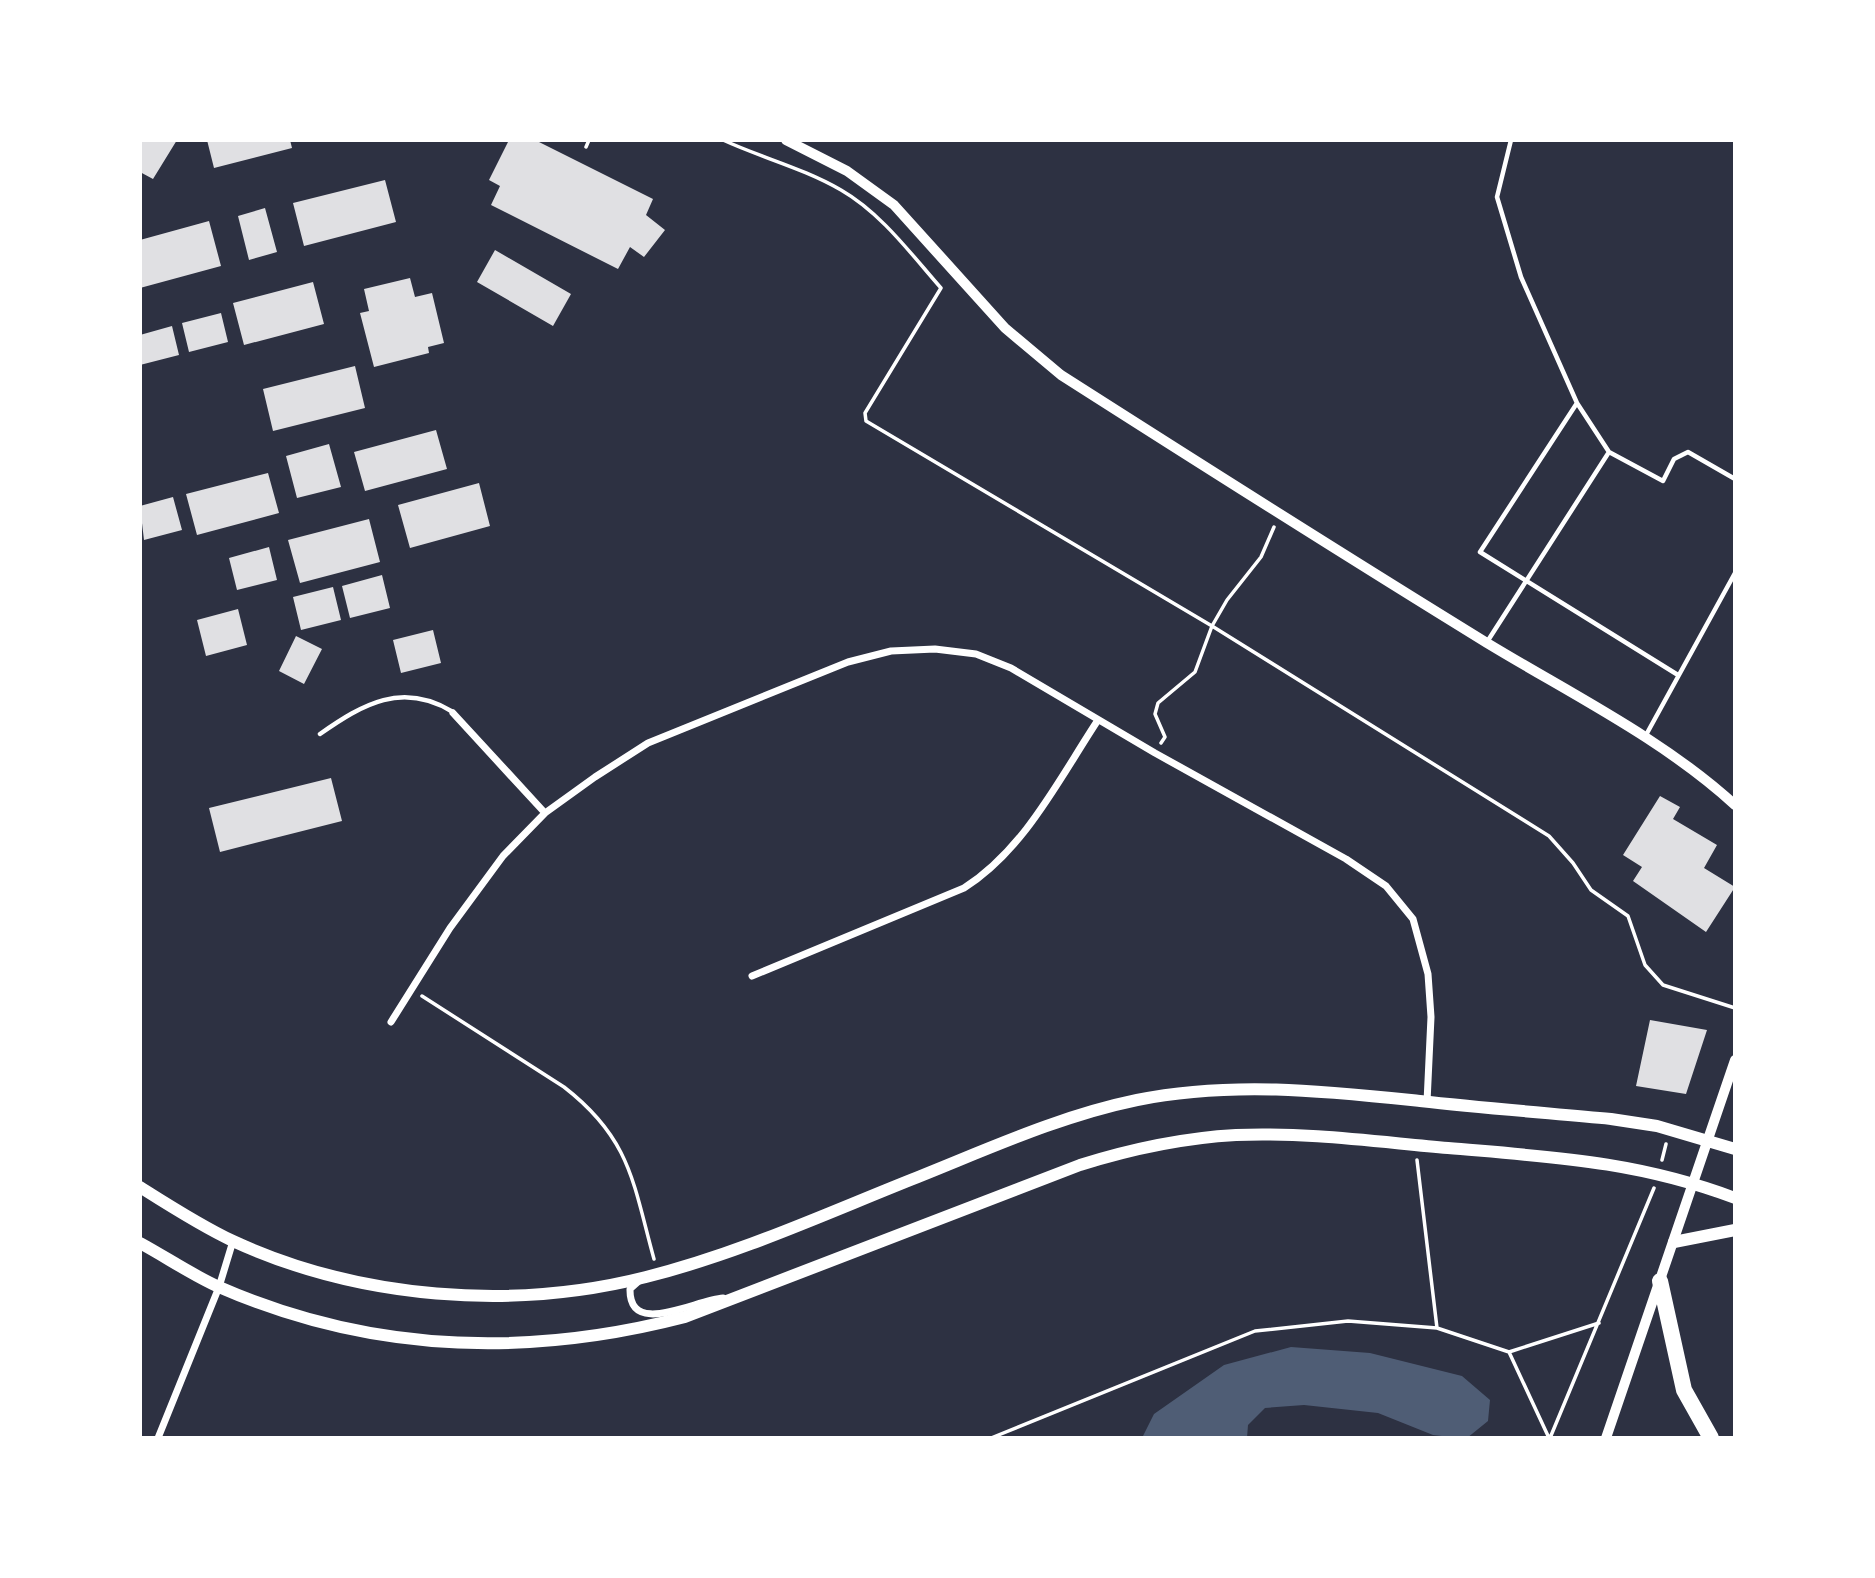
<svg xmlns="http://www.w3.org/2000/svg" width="1875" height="1578" font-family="Montserrat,sans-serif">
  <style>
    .water { fill: #4f5d75 }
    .building { fill: #e0e0e3 }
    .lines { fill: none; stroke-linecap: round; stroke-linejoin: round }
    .path { stroke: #fff; stroke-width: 3.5 }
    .service { stroke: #fff; stroke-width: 4.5 }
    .minor { stroke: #fff; stroke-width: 7 }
    .tertiary { stroke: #fff; stroke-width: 10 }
    .secondary { stroke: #fff; stroke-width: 12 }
    .motorway { stroke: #fff; stroke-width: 16 }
  </style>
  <rect width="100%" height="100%" fill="#2d3142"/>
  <path class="water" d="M1291 1347 1370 1353 1462 1376 1490 1400 1488 1421 1467 1438H1459L1433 1435 1378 1413 1304 1405 1265 1408 1248 1425 1247 1438H1142L1154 1414 1224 1365Z"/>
  <path class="building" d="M140 140H177L153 179 140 172Z
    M207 140H290L292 148 214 168Z
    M509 140H535L653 199 646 215 665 230 644 257 630 247 618 269 491 205 500 186 489 180Z
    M385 180 396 222 304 246 293 203Z
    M265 208 277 252 249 260 238 216Z
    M209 221 221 266 140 288V240Z
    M495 250 571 294 553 326 477 282Z
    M410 278 415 297 432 293 444 343 428 347 429 353 374 367 360 313 369 311 364 289Z
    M313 282 324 324 244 345 233 303Z
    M221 313 228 342 189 352 182 323Z
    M172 326 179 355 140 365V335Z
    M355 366 365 408 273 431 263 389Z
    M436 430 447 469 365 491 354 452Z
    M329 444 341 487 297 498 286 456Z
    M268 473 279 513 197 535 186 494Z
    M479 483 490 526 410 548 398 505Z
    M173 497 182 530 144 540 140 506Z
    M369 519 380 562 300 583 288 540Z
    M269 547 277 580 237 590 229 558Z
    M382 575 390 608 350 618 342 586Z
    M333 587 341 620 301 630 293 597Z
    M238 609 247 645 206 656 197 620Z
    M433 630 441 663 401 673 393 640Z
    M296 636 322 649 304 684 279 671Z
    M331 778 342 821 220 852 209 808Z
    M1660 796 1680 807 1673 819 1717 845 1704 868 1735 887 1706 932 1633 881 1642 867 1623 855Z
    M1650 1020 1707 1030 1686 1094 1636 1086Z"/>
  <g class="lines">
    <path class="path" d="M723 140C762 158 803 168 841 190 881 213 911 254 941 288L865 413 866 421 1212 626 1549 836 1573 863 1591 890 1628 916 1645 965 1663 985 1735 1008
      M586 147 589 140
      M1161 743 1165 737 1155 714 1158 703 1195 672 1212 626 1227 600 1261 557 1274 527
      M422 996 564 1087C631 1139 633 1183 654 1259
      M1417 1160 1437 1328
      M1662 1160 1666 1144
      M1509 1352 1599 1323
      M991 1438 1255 1331 1348 1321 1437 1328 1509 1352 1549 1438
      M1550 1438 1654 1188"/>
    <path class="service" d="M1511 140 1497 197 1521 277 1577 403
      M1487 642 1609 452
      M1678 675 1480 552 1577 403 1609 452 1663 481 1674 459 1688 452 1735 479
      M320 734C363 704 402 681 453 712
      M1646 735 1735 573"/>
    <path class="minor" d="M453 713 545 813
      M752 976 964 888C1025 849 1059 779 1098 720
      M391 1022 450 928 503 856 545 813 595 777 648 743 848 662 891 651 935 649 976 654 1011 668 1155 753 1346 859 1386 886 1413 919 1428 974 1431 1017 1427 1102
      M639 1281 630 1289C629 1338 695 1300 723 1298
      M158 1438 219 1287 233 1241"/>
    <path class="tertiary" d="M786 140 847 171 894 205 1005 328 1061 375C1202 465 1344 555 1487 643 1571 694 1663 739 1735 805
      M1606 1438 1735 1060"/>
    <path class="secondary" d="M140 1187C170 1206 201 1226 233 1241 359 1299 512 1311 646 1277 738 1254 825 1214 913 1179 986 1150 1059 1116 1137 1100 1232 1081 1324 1091 1420 1101 1483 1108 1547 1113 1611 1119L1657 1126 1735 1149
      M1674 1242 1735 1230
      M140 1243C166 1257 192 1275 219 1287 370 1353 527 1358 685 1317L1080 1165C1131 1149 1182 1138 1236 1135 1306 1132 1378 1142 1448 1148 1551 1157 1637 1161 1735 1198"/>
    <path class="motorway" d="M1660 1281 1684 1390 1711 1438"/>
  </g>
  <rect width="1875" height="1578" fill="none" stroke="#ffffff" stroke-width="284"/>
</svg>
